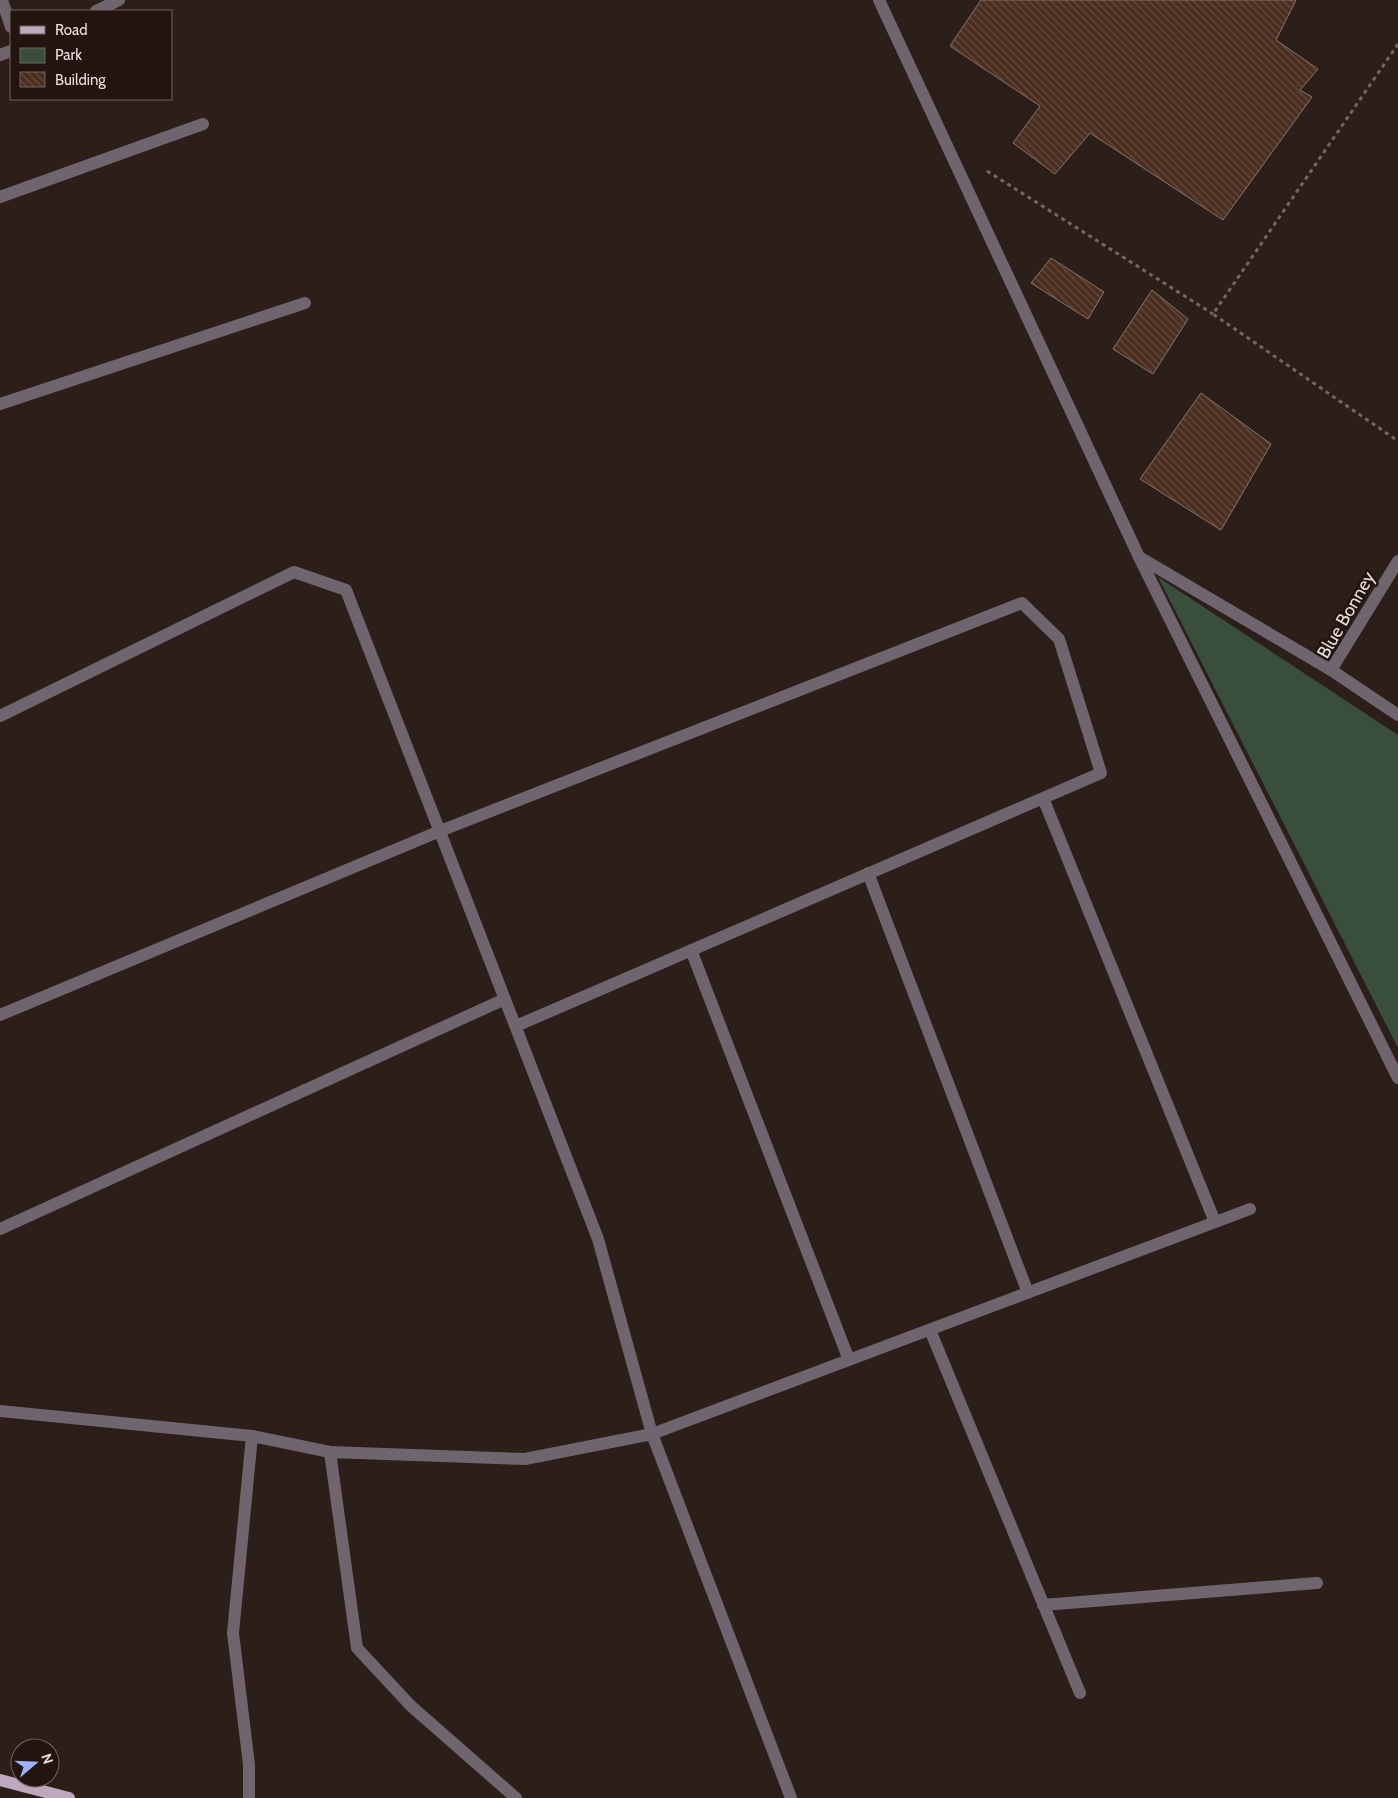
<svg xmlns="http://www.w3.org/2000/svg" width="1398" height="1798" font-family="Cabin,sans-serif">
  <style>
    .green { fill: #394f3c }
    .building { fill: url(#building-back-hatch); stroke: #86756d }
    .lines { fill: none; stroke-linecap: round; stroke-linejoin: round }
    .path { stroke: #746762; stroke-width: 3; stroke-dasharray: 4 4; stroke-linecap: butt }
    .minor { stroke: #70646f; stroke-width: 12 }
    .major { stroke: #bfa8be; stroke-width: 12 }
    .labels { text-anchor: middle; stroke-width: 5; stroke-linejoin: round; paint-order: stroke }
    .street-label { font-size: 18px; fill: #e8deda; stroke: #22150f }
  </style>
  <defs>
    <pattern id="building-back-hatch" width="6" height="6" patternUnits="userSpaceOnUse" patternTransform="scale(1.25)"><rect width="6" height="6" fill="#4b2e20"/><path d="M-1 5l2 2M0 0l6 6M5-1l2 2" fill="none" stroke="#654c40"/></pattern>
  </defs>
  <rect width="100%" height="100%" fill="#2c1e18"/>
  <path class="green" d="M1158 577 1398 735V1048Z"/>
  <path class="building" d="M981 0H1296L1276 40 1318 69 1300 90 1312 97 1223 220 1090 133 1055 174 1013 143 1040 106 950 46Z
    M1051 258 1104 292 1088 319 1031 283Z
    M1152 290 1188 319 1153 374 1113 349Z
    M1201 393 1271 444 1221 530 1140 479Z"/>
  <g class="lines">
    <path class="path" d="M1398 44 1213 314 1398 441
      M987 171 1213 314"/>
    <path class="minor" d="M2 0 11 27
      M879 0 1139 557 1331 670
      M96 11 119 0
      M0 55 11 51
      M0 197 203 124
      M0 404 305 303
      M1139 557 1398 1078
      M1398 561 1331 670 1398 715
      M0 716 294 572 346 590 598 1239 652 1434 791 1798
      M1043 798 1215 1222
      M868 873 1028 1293
      M691 950 849 1360
      M0 1015 440 831 1022 603 1059 639 1101 773 516 1026
      M0 1229 505 999
      M930 1330 1080 1693
      M0 1411 252 1436 330 1452 525 1459 652 1434 1250 1209
      M330 1452 357 1648 411 1706 516 1798
      M1043 1605 1317 1583
      M249 1798V1765L233 1633 252 1436"/>
    <path class="major" d="M0 1780 69 1798"/>
  </g>
  <g class="labels">
    <g class="street-label">
      <text transform="translate(1346 615) rotate(-60)" y="6">Blue Bonney</text>
    </g>
  </g>
  <rect x="10" y="10" width="162" height="90" fill="#22150f" stroke="#716560"/>
  <rect x="20" y="26" width="25" height="8" fill="#bfa8be" stroke="#716560"/>
  <text x="55" y="35" font-size="15" fill="#e8deda">Road</text>
  <rect x="20" y="48" width="25" height="15" fill="#394f3c" stroke="#716560"/>
  <text x="55" y="60" font-size="15" fill="#e8deda">Park</text>
  <rect x="20" y="72" width="25" height="15" fill="url(#building-back-hatch)" stroke="#716560"/>
  <text x="55" y="85" font-size="15" fill="#e8deda">Building</text>
  <g transform="translate(35 1763) rotate(71)"><circle r="24" fill="#22150f" stroke="#716560"/>
  <path d="M0-4L9 19L0 12L-9 19Z" fill="#9cb4fd"/>
  <text y="-8" font-size="14" font-weight="bold" text-anchor="middle" fill="#e8deda">N</text>
  </g>
</svg>
